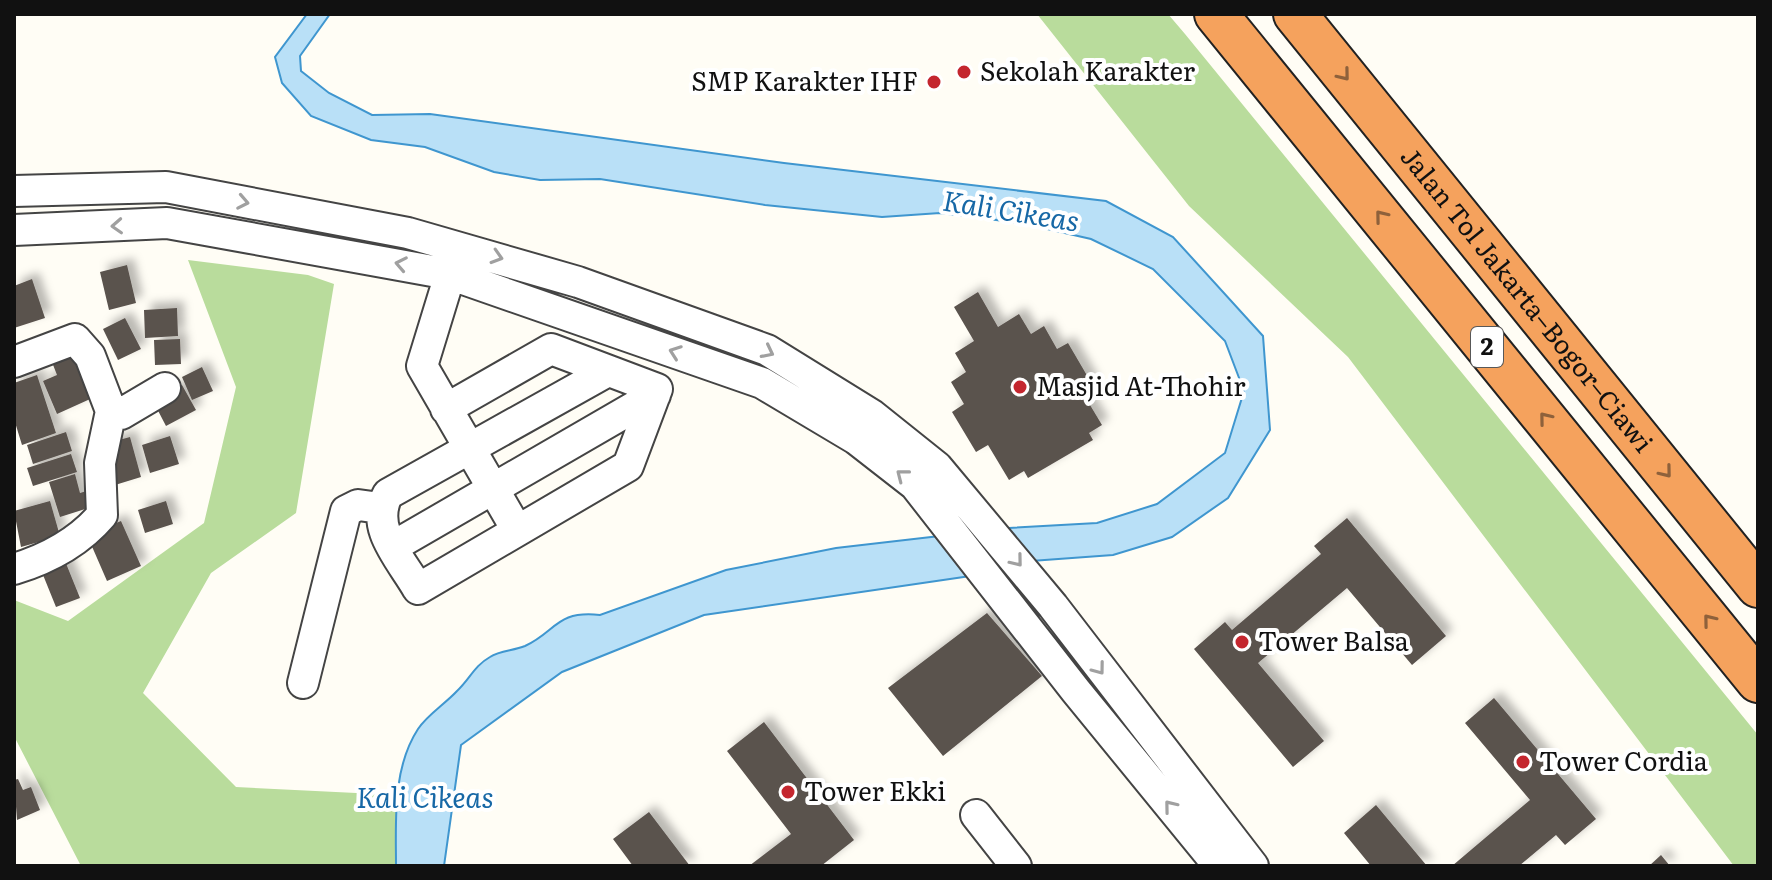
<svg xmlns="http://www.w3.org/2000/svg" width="1772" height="880" font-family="Literata,serif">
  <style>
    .forest { fill: #b9dc9c }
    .water { fill: #b9e0f7; stroke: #3f96cf; stroke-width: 2 }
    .building { fill: #5a524d; filter: url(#shadow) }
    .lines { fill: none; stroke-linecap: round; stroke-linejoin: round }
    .minor-casing { stroke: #444; stroke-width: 34 }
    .highway-casing { stroke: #222; stroke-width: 46 }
    .minor { stroke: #fff; stroke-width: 30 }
    .highway { stroke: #f5a25d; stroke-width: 42 }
    .oneway { stroke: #8e613b }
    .oneway2 { stroke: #a0a0a0 }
    .poi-dot { fill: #c4262e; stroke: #fff; stroke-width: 3 }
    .labels { text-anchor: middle; stroke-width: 8; stroke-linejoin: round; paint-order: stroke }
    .shield { fill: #fff; stroke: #585858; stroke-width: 2 }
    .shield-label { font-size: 24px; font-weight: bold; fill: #111 }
    .poi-label { font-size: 26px; fill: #111; stroke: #fff; text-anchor: start }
    .street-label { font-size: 26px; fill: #111; stroke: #fff }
    .water-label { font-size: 28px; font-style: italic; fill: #1768a6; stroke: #fff }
  </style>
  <defs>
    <filter id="shadow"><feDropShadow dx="7" dy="-7" stdDeviation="4" flood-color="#0004"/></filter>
  </defs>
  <rect width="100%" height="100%" fill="#fffdf5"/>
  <path class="forest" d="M1037 14H1168L1185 34 1758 735V866H1734L1348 357 1189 206Z
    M188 260 308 275 334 284 296 513 211 573 143 693 236 787 397 795 396 866H81L14 736V600L68 621 204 523 236 387Z"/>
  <path class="water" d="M307 14H330L300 56 301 71 329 93 372 115 430 114 784 163 1106 201 1173 237 1263 336 1270 430 1228 498 1172 537 1113 555 1031 561 991 573 704 615 562 672 461 745 444 866H396C396 821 392 769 418 729 427 715 445 704 457 691 470 679 474 666 490 657 500 650 513 651 525 646 556 632 556 610 600 615L726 570 836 548 1009 528 1097 523 1157 504 1225 453 1244 391 1225 341 1153 269 1091 239 1021 223 940 213 882 217 765 205 600 179 540 180 494 172 425 147 371 140 311 116 282 83 275 57Z"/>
  <path class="building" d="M127 265 136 303 109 310 100 272Z
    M32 279 45 318 14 328V286Z
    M978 292 998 327 1019 314 1031 334 1044 326 1057 349 1068 343 1092 384 1081 390 1102 425 1089 433 1093 440 1028 478 1024 471 1009 480 988 445 976 452 952 412 964 404 951 382 966 372 955 353 974 341 954 307Z
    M177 308 178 336 145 338 144 310Z
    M125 318 141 349 118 360 103 329Z
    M180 339 181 364 155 365 154 340Z
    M77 345 99 395 57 414 43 381 57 375 50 357Z
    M202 367 213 391 192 400 182 377Z
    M37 375 56 433 22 445 14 419V383Z
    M182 385 196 410 166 426 153 401Z
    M66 432 72 451 33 464 27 445Z
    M170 436 179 464 150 473 142 445Z
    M130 437 141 477 115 485 104 444Z
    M71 454 77 472 33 486 27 468Z
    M75 474 80 493 96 488 101 504 60 517 49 482Z
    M50 501 60 536 21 547 14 511Z
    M166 501 173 524 145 533 138 510Z
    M1347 518 1446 636 1412 665 1347 588 1258 663 1324 741 1293 767 1194 649 1225 622 1232 630 1321 554 1314 546Z
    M121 521 141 566 107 581 87 535Z
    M63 556 80 598 56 607 39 565Z
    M987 613 1042 676 943 756 888 688Z
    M1494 698 1596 819 1565 845 1556 835 1519 866H1452L1530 800 1465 723Z
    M764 722 854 840 821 866H749L791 834 727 751Z
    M18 779 23 790 31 787 40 810 17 820 14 780Z
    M1376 805 1427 866H1371L1344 833Z
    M649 812 690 866H633L613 839Z
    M1661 855 1670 866H1649Z"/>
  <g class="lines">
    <g class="minor-casing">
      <path id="minor" d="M14 191 166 187 408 233 578 282 767 350 872 415 937 467 1053 606 1253 866
        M14 230 167 223 449 274 762 383 856 439 915 485 1076 691 1219 866
        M456 255 422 366 517 530
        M14 362 75 339 90 356 111 411 121 414 165 388
        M446 409 551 349 657 389 628 466 418 589C401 559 369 528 388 494L608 371
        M394 546 655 395
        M14 569C47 559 79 542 102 515L100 463 111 411
        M303 683 346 511 358 505 380 508
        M976 815 1016 866"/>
    </g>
    <g class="highway-casing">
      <g id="highway">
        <path d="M1216 14 1758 681"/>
        <path id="s1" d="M1295 14 1758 586"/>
      </g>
    </g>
    <use href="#minor" class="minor"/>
    <use href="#highway" class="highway"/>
  </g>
  <defs><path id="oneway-chevron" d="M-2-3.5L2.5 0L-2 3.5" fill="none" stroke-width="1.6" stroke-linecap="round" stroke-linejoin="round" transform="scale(2)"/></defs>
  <g class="oneway">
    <use href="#oneway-chevron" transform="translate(1344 75) rotate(51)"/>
    <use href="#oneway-chevron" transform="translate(1381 216) rotate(-129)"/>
    <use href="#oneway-chevron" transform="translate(1545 418) rotate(-129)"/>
    <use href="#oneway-chevron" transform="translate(1666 472) rotate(51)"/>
    <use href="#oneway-chevron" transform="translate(1709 620) rotate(-129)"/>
  </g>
  <g class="oneway2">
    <use href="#oneway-chevron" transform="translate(243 202) rotate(11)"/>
    <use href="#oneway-chevron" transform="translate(117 226) rotate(177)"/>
    <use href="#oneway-chevron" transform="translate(497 257) rotate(17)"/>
    <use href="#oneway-chevron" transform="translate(401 264) rotate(-169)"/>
    <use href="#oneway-chevron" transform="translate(675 352) rotate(-160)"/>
    <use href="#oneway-chevron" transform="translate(768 352) rotate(27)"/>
    <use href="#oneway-chevron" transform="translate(902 475) rotate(-142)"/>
    <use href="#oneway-chevron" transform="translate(1017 561) rotate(51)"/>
    <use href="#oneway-chevron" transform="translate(1099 669) rotate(53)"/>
    <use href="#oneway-chevron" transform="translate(1170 806) rotate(-129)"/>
  </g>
  <g class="poi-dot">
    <circle cx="964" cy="72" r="8"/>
    <circle cx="934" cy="82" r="8"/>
    <circle cx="1020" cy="387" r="8"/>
    <circle cx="1242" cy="642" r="8"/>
    <circle cx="1523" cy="762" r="8"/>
    <circle cx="788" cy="792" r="8"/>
  </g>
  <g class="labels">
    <rect class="shield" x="1471" y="327" width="32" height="40" rx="6"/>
    <g class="shield-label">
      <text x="1487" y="355">2</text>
    </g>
    <g class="poi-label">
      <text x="980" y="81">Sekolah Karakter</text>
      <text x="918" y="91" text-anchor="end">SMP Karakter IHF</text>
      <text x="1036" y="396">Masjid At-Thohir</text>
      <text x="1258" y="651">Tower Balsa</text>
      <text x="1539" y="771">Tower Cordia</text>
      <text x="804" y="801">Tower Ekki</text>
    </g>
    <g class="street-label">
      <text dy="9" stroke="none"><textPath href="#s1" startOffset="368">Jalan Tol Jakarta–Bogor–Ciawi</textPath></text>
    </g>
    <g class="water-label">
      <text transform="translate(1011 211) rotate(9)" y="10">Kali Cikeas</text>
      <text x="425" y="808">Kali Cikeas</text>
    </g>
  </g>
  <rect width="1772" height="880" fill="none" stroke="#111111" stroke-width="32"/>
</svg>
